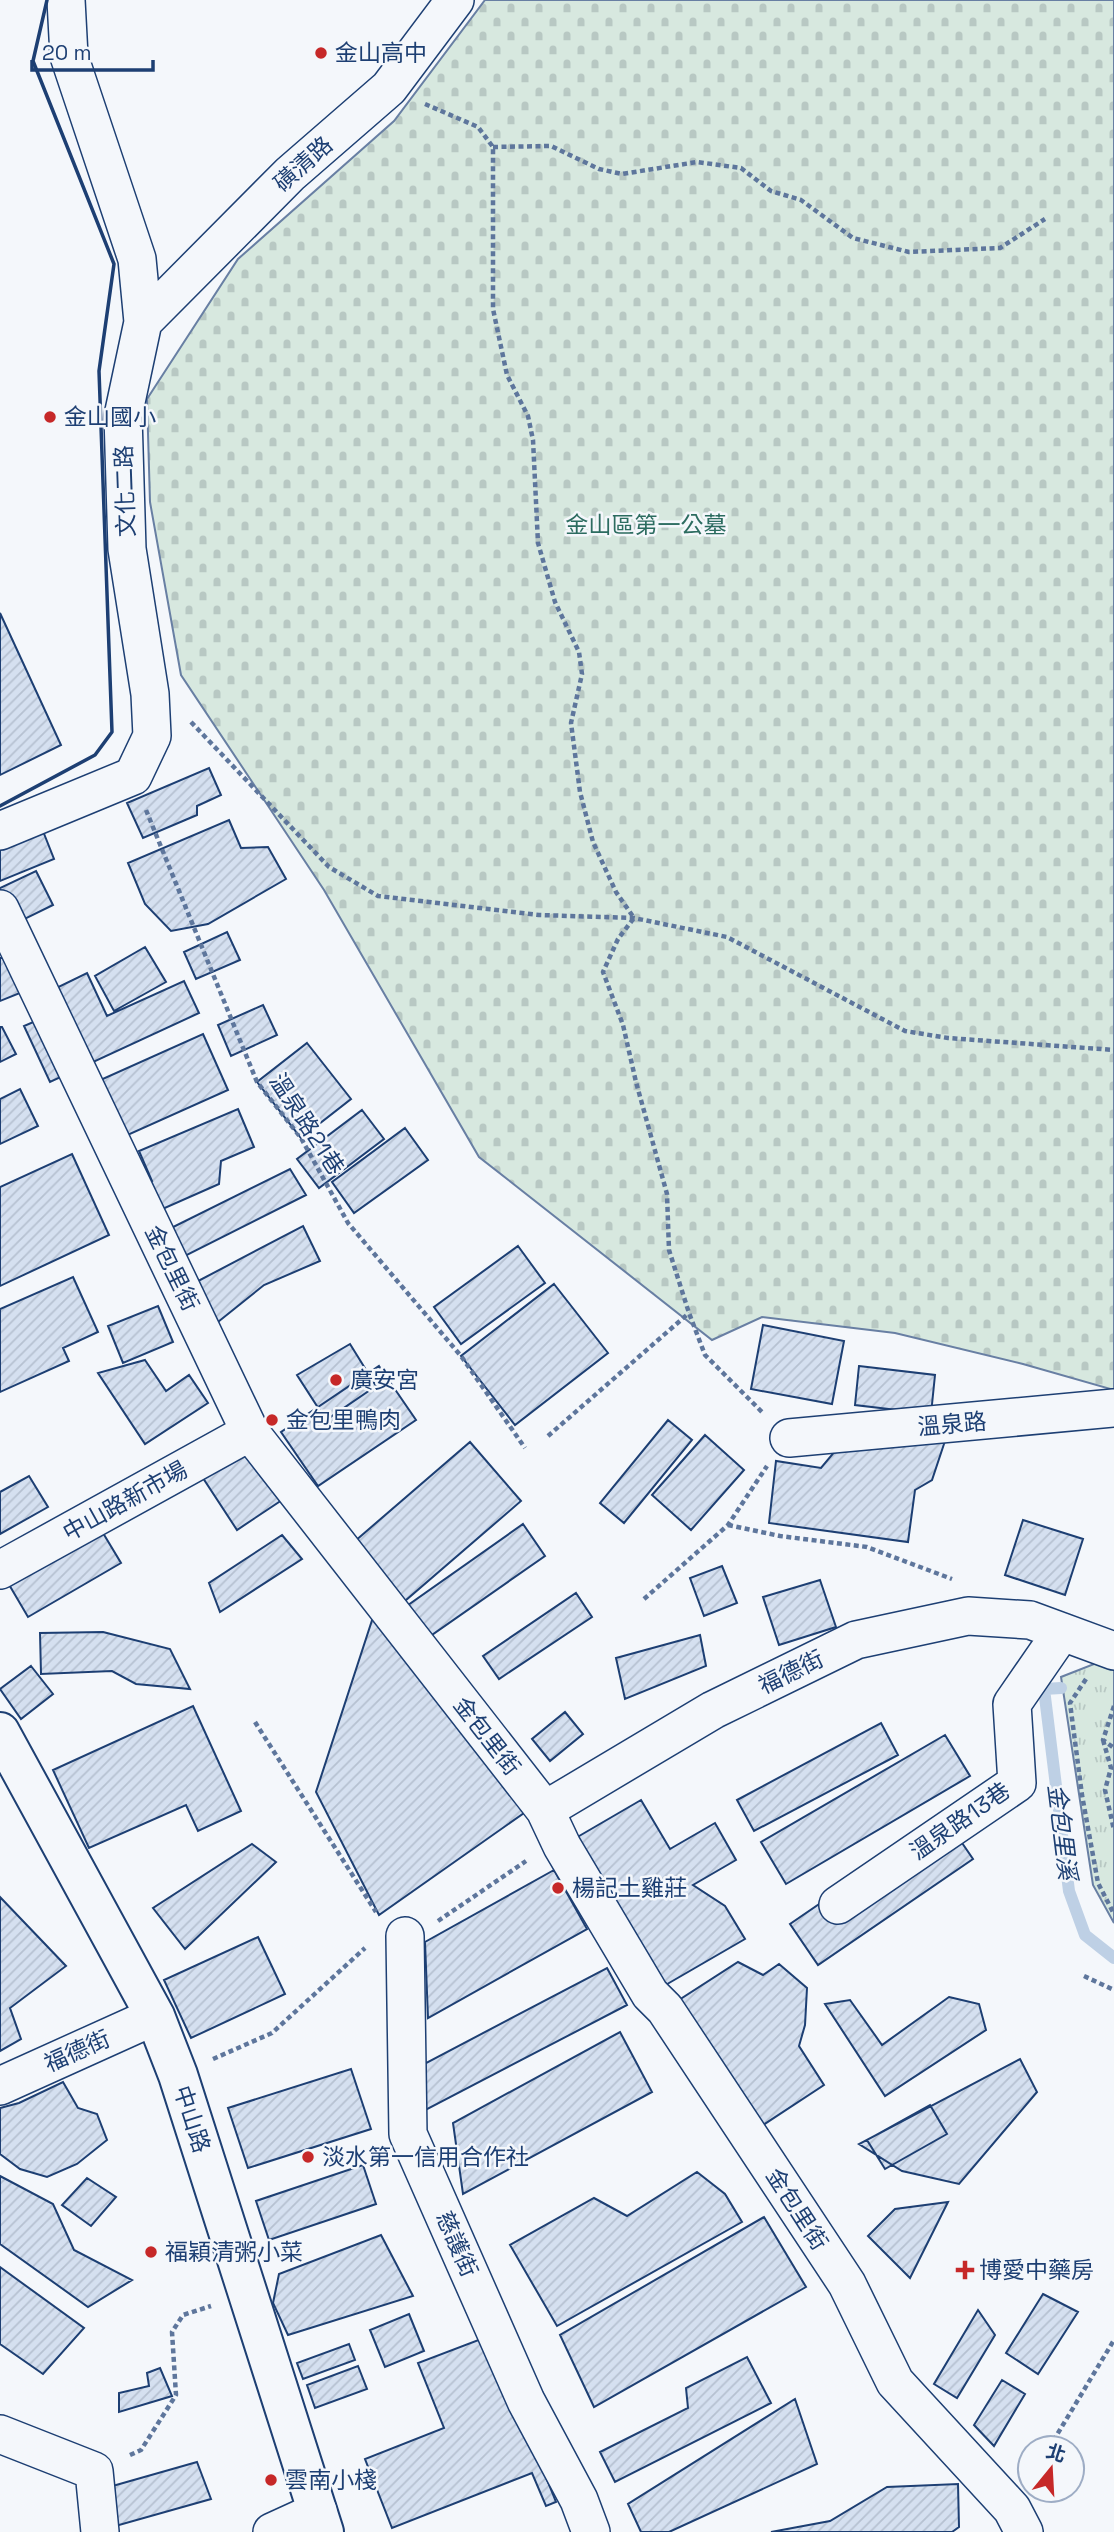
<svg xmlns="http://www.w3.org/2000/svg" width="1114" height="2532" font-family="'Space Grotesk','Noto Sans TC',sans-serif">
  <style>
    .cemetery { fill: url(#cemetery-stones); stroke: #687fa3; stroke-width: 2 }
    .park { fill: url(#park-tufts); stroke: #687fa3; stroke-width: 2 }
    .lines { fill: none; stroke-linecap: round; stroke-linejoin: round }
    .stream { stroke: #bed0e5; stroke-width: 12 }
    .building { fill: url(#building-hatch); stroke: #1d3f73; stroke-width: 2 }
    .street-casing { stroke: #1d3f73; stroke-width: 40 }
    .secondary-casing { stroke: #1d3f73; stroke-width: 42 }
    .path { stroke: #5e769c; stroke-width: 4.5; stroke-dasharray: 5 3.5; stroke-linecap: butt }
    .street { stroke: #f4f7fb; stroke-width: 37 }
    .secondary { stroke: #f4f7fb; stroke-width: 38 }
    .wall { stroke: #1d3f73; stroke-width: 3.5 }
    .poi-dot { fill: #c62828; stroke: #f4f7fb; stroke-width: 2.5 }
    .labels { text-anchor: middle; stroke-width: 5; stroke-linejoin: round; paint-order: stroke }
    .poi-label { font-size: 23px; fill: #1d3f73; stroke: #f4f7fb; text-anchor: start }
    .street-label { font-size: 23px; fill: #1d3f73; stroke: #f4f7fb }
    .park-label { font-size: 23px; fill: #2c6c60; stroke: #f4f7fb }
    .water-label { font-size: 24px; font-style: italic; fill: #1d3f73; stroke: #f4f7fb }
  </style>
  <defs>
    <pattern id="cemetery-stones" width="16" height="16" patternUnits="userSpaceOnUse" patternTransform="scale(1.75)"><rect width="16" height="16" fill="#d7e8df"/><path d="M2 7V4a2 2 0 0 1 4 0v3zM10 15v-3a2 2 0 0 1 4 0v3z" fill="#b8c8c3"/></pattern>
    <pattern id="park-tufts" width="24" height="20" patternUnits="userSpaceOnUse" patternTransform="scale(1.75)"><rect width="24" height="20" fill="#d7e8df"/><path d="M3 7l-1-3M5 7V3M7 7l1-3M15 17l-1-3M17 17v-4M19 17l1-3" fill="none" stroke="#b8c8c3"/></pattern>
    <pattern id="building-hatch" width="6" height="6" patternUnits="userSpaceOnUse" patternTransform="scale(1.75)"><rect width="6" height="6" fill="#d5e0f0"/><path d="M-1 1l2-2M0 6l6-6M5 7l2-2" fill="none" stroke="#b6c1d1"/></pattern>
  </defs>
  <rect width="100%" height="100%" fill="#f4f7fb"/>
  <path class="cemetery" d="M485 0H1114V1390L1023 1364 895 1333 762 1317 712 1340 479 1157 324 890 181 675 150 502 147 399 238 259 394 121Z"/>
  <path class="park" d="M1099 1662 1114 1668V1923L1093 1885 1061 1677Z"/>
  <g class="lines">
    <path class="stream" d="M1061 1688 1044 1689 1069 1891 1085 1935 1114 1958"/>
  </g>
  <path class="building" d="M0 613 61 745 0 775Z
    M209 768 221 795 197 806V815L143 838 127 803Z
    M229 820 241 848 268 847 286 879 208 924 171 931 145 904 128 863Z
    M39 821 54 859 0 881V837Z
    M36 871 53 905 0 931V888Z
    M227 932 240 960 196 979 184 952Z
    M145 947 166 982 114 1011 95 976Z
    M0 958H6L20 993 0 1001Z
    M87 973 107 1016 184 981 199 1013 50 1082 24 1026 52 1014 44 994Z
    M263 1005 277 1035 231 1056 218 1025Z
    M0 1027H2L16 1054 0 1062Z
    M203 1034 228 1090 112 1142 87 1086Z
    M307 1043 351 1099 301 1138 257 1082Z
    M20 1089 38 1126 0 1144V1099Z
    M238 1109 254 1147 221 1161 219 1184 149 1215 137 1188 152 1181 139 1151Z
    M362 1110 384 1139 319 1188 297 1159Z
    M405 1128 428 1160 354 1213 332 1182Z
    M72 1154 109 1235 0 1286V1187Z
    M290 1169 306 1195 169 1264 155 1236Z
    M303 1226 320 1261 264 1285 203 1334 181 1290Z
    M518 1246 545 1283 461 1344 434 1307Z
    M73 1277 98 1332 63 1348 69 1361 0 1392V1309Z
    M554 1284 608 1353 515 1425 461 1356Z
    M158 1306 173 1342 123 1363 108 1326Z
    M763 1325 844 1341 832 1404 751 1389Z
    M350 1344 376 1386 326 1420 297 1375Z
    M145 1360 166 1391 189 1375 208 1403 145 1444 98 1373Z
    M379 1366 416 1420 318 1486 281 1432Z
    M859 1366 935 1375 931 1414 855 1405Z
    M668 1420 692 1440 624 1523 600 1503Z
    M851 1432 945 1441 932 1480 915 1490 908 1542 769 1523 776 1461 821 1468Z
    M705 1435 744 1470 691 1530 652 1495Z
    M470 1442 521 1501 384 1619 333 1560Z
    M246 1445 282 1500 237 1530 201 1475Z
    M29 1476 48 1507 0 1534V1492Z
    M1023 1520 1083 1539 1065 1595 1005 1575Z
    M97 1523 121 1563 28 1617 4 1576Z
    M523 1524 545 1556 416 1646 394 1615Z
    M282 1535 302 1559 220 1612 209 1583Z
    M722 1566 737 1603 704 1616 690 1578Z
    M820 1580 836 1627 779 1645 763 1597Z
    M576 1593 592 1617 499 1679 483 1656Z
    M377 1605 524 1813 379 1915 316 1792Z
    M103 1632 170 1649 190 1689 136 1684 112 1671 41 1674 40 1633Z
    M700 1635 706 1666 625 1699 616 1658Z
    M31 1666 53 1694 21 1719 0 1689Z
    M193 1706 241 1811 198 1831 186 1805 89 1848 53 1770Z
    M565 1712 583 1734 550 1761 532 1739Z
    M881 1723 898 1755 754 1831 737 1800Z
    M945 1735 970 1776 786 1884 761 1842Z
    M641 1800 670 1849 715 1823 736 1860 693 1885 725 1906 745 1939 650 1994 562 1846Z
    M945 1818 973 1859 818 1965 790 1924Z
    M252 1844 276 1862 185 1949 153 1908Z
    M554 1870 587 1929 428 2018 425 1942Z
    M0 1897 66 1966 10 2008 21 2039 0 2051Z
    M258 1937 285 1994 191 2038 164 1980Z
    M738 1962 763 1975 779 1964 807 1988 805 2025 799 2046 824 2085 748 2135 665 2009Z
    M607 1968 627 2005 412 2117 407 2073Z
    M949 1997 979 2004 986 2030 885 2096 825 2004 850 2000 882 2045Z
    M620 2032 652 2092 463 2194 453 2123Z
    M1020 2059 1037 2092 959 2184 902 2171 859 2144Z
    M351 2069 371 2129 248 2168 228 2108Z
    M63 2082 78 2108 97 2114 107 2140 77 2164 47 2177 20 2169 0 2154V2108L19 2103Z
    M930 2105 947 2134 885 2169 867 2140Z
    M363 2165 376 2204 269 2240 256 2201Z
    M697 2172 725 2194 742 2222 557 2326 510 2245 594 2198 627 2216Z
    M0 2176 53 2204 74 2250 132 2280 88 2307 0 2244Z
    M87 2178 116 2197 91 2226 62 2205Z
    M948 2202 910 2278 868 2236 895 2209Z
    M764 2217 806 2287 594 2407 560 2335Z
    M381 2235 413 2296 288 2335 273 2303 279 2274Z
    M0 2267 84 2328 43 2374 0 2344Z
    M1043 2294 1078 2312 1038 2374 1006 2353Z
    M978 2310 995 2335 957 2398 934 2384Z
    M409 2314 424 2351 385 2367 370 2330Z
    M489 2336 556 2502 546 2506 532 2473 392 2528 365 2459 444 2428 418 2363Z
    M349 2344 355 2360 303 2379 297 2363Z
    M747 2357 771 2403 615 2482 600 2452 688 2408 686 2388Z
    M358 2366 367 2389 315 2408 307 2385Z
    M160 2368 172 2396 119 2412V2393L149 2386 147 2373Z
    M1002 2380 1025 2394 994 2446 974 2425Z
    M795 2399 817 2464 669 2532H641L628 2504Z
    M197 2462 211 2499 112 2527 109 2487Z
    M958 2484 959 2527 952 2532H771L830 2521 887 2487Z"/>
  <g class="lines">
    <g class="street-casing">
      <path id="street" d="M143 322 290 174 389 88 455 0
        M0 831 133 776 152 736 150 694 127 549 123 416 143 322 137 259 69 56 66 0
        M0 909 250 1432 545 1810 562 1846 650 1994 665 2009 847 2284 895 2382 1012 2509 1024 2532
        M789 1438 1114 1408
        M0 1570 250 1432
        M545 1810 713 1710 856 1640 968 1616 1030 1620 1114 1651
        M838 1905 1017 1783 1012 1704 1061 1633
        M405 1936 408 2134 526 2401 579 2500 591 2532
        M0 2086 155 2016
        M0 2434 94 2471 100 2532
        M272 2532 318 2511"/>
    </g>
    <g class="secondary-casing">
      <path id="secondary" d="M0 1732 155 2016 178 2075 324 2532"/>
    </g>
    <path class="path" d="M425 104 478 127 493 147V309L507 375 528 416 533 440 538 543 555 602 579 652 582 674 571 723 580 792 593 842 616 892 634 918 618 939 603 972 623 1025 636 1082 667 1194 669 1250 689 1313 705 1355 763 1413
      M493 147 551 146 599 169 622 174 697 162 741 168 771 191 801 200 853 238 909 252 1000 248 1045 219
      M191 722 329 867 378 896 539 915 634 918 727 937 905 1031 948 1038 1114 1050
      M146 810 257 1082 301 1138 348 1223 461 1356 525 1448
      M548 1436 689 1313
      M728 1525 780 1536 867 1547 952 1579
      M644 1599 728 1525 767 1466
      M1086 1679 1070 1703 1082 1795 1098 1883 1114 1914
      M1114 1706 1103 1740 1114 1748
      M255 1722 376 1912
      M1103 1740 1111 1768 1105 1790 1114 1830
      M438 1921 526 1861
      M1084 1976 1114 1990
      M213 2059 272 2033 365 1948
      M1049 2448 1114 2340
      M130 2455 141 2450 176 2395 172 2332 183 2315 211 2306"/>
    <use href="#street" class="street"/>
    <use href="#secondary" class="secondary"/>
    <path class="wall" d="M0 806 95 755 112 732 99 371 114 264 33 61 47 0"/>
  </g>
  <g class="poi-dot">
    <circle cx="321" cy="53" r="7"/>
    <circle cx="50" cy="417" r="7"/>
    <circle cx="336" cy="1380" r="7"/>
    <circle cx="272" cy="1420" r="7"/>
    <circle cx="558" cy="1888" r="7"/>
    <circle cx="308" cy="2157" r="7"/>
    <circle cx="151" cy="2252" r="7"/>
    <path d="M961.5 2259.5h7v7h7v7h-7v7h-7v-7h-7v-7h7z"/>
    <circle cx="271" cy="2480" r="7"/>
  </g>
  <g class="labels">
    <g class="poi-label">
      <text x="335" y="61">金山高中</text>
      <text x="64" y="425">金山國小</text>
      <text x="350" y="1388">廣安宮</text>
      <text x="286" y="1428">金包里鴨肉</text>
      <text x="572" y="1896">楊記土雞莊</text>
      <text x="322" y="2165">淡水第一信用合作社</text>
      <text x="165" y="2260">福穎清粥小菜</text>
      <text x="979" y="2278">博愛中藥房</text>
      <text x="285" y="2488">雲南小棧</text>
    </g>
    <g class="street-label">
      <text transform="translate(303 164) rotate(-42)" y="8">磺清路</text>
      <text transform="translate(125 491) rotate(-92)" y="8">文化二路</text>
      <text transform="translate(307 1124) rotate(57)" y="8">溫泉路21巷</text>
      <text transform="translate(172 1268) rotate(64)" y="8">金包里街</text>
      <text transform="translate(952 1424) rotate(-5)" y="8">溫泉路</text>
      <text transform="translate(125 1501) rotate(-29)" y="8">中山路新市場</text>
      <text transform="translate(791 1672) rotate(-26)" y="8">福德街</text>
      <text transform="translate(487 1736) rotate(52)" y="8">金包里街</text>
      <text transform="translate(960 1821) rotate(-35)" y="8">溫泉路13巷</text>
      <text transform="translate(77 2051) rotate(-24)" y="8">福德街</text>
      <text transform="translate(192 2119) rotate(72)" y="8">中山路</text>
      <text transform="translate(797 2209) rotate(57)" y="8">金包里街</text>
      <text transform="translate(457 2244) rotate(66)" y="8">慈護街</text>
    </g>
    <g class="park-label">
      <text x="646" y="533">金山區第一公墓</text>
    </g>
    <g class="water-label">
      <text transform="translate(1062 1832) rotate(83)" y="8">金包里溪</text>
    </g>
  </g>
  <g transform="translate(1051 2469) rotate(18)"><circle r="33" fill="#f4f7fb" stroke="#9eadc5" stroke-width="2"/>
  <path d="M0-5L12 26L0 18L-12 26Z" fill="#c62828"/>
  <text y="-10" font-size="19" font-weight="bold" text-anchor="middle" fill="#1d3f73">北</text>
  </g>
  <path d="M32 60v10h121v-10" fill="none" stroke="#1d3f73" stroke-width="3.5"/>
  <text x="42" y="60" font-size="21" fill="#1d3f73" stroke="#f4f7fb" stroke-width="5" paint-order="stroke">20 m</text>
</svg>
